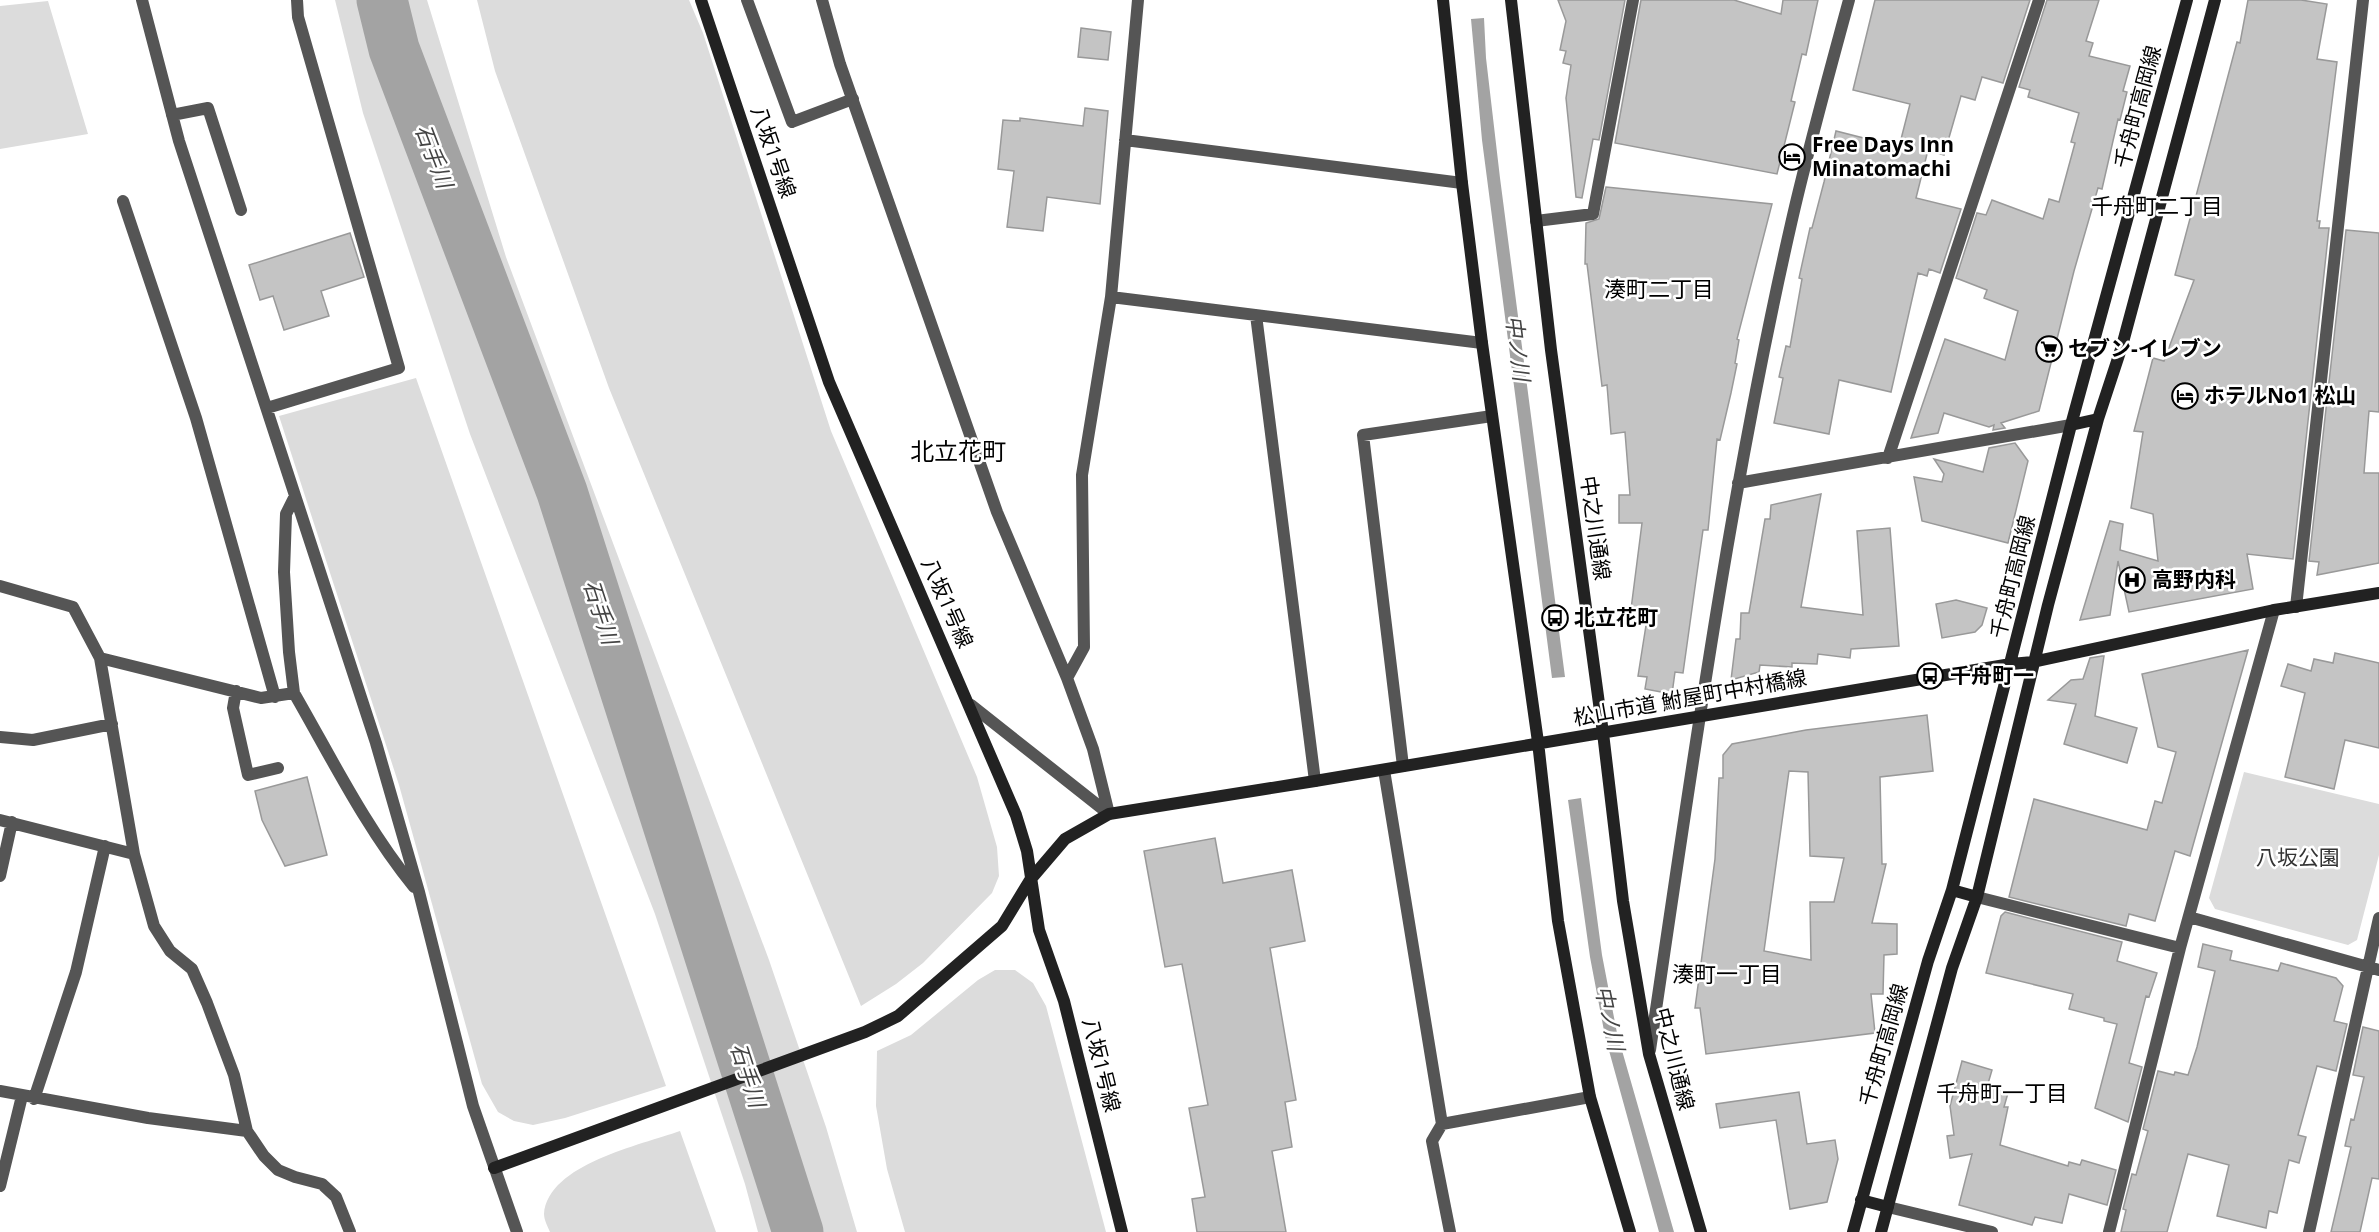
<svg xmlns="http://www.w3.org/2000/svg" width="2379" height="1232" font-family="'Open Sans','Noto Sans JP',sans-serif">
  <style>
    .green { fill: #dcdcdc }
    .water { fill: #a3a3a3 }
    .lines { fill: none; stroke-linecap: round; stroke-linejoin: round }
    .river { stroke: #a3a3a3; stroke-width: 51 }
    .building { fill: #c4c4c4; stroke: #999; stroke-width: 1.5; fill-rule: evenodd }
    .street { stroke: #555; stroke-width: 12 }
    .secondary { stroke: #222; stroke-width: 12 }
    .labels { text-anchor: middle; stroke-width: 5; stroke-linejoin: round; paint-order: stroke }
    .street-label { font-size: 21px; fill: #000; stroke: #fff }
    .poi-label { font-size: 21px; font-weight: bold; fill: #000; stroke: #fff; text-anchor: start }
    .park-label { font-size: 21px; fill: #333; stroke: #fff }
    .water-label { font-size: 22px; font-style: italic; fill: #444; stroke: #fff }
    .neighbourhood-label { font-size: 22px; fill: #000; stroke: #fff }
    .quarter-label { font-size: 24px; fill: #000; stroke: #fff }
  </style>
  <rect width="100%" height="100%" fill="#fff"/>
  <path class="green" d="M335 0H427L506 257 769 960 826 1127 857 1232H758L745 1184 655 914 470 434 363 113Z
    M477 0H689L703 33 831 431 977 777 997 847 999 876 992 893 923 963 896 984 861 1006 609 388 495 71Z
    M48 1 88 134 0 149V6Z
    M416 378 666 1086 565 1118 533 1125 514 1121 498 1112 482 1084 399 785 279 416Z
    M2244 772 2379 804V855L2357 940 2348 945 2215 909 2209 898Z
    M995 970H1015L1033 983 1046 1006 1106 1232H905L887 1169 876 1106 877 1051 911 1035 978 980Z
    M680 1131 716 1232H550C548 1227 544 1220 544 1214 548 1164 641 1145 680 1131Z"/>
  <path class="water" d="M1484 18 1486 58 1500 178 1565 677 1552 678 1482 140 1471 19Z
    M1581 798 1602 955 1617 1033 1674 1232H1659L1605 1036 1590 957 1568 800Z"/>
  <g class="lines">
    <path class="river" d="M382 0 394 49 562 492 798 1232"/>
  </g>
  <path class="building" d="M1558 0H1625L1599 140 1593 139 1582 198 1576 197 1566 98 1571 65 1563 63 1566 51 1560 50 1566 21Z
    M1641 0H1734L1781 14 1783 0H1818L1806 55 1802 54 1791 101 1795 102 1777 174 1615 143Z
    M1875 0H2030L2003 83 1982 77 1975 100 1961 96 1944 155 1928 150 1916 198 1961 209 1940 273 1929 269 1927 276 1918 273 1891 392 1839 380 1829 434 1774 423 1783 378 1779 377 1786 346 1790 347 1802 279 1799 278 1810 228H1812L1824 182 1836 131 1899 147 1910 104 1853 90Z
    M2047 0H2099L2086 41 2093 43 2089 56 2130 66 2123 91 2127 92 2120 120 2118 119 2102 189 2098 188 2074 271 2039 411 2001 423 2005 428 1993 430 1994 425 1989 427 1944 413 1938 433 1911 438 1945 339 2005 360 2018 311 1984 298 1987 290 1956 278 1977 213 1986 215 1992 200 2043 219 2049 199 2059 202 2075 143 2071 142 2079 113 2028 97 2030 90 2019 87Z
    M2248 0H2301L2327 4 2317 59 2337 62 2317 221H2320L2319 228H2329L2293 559 2247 554 2253 589 2129 612 2118 561 2110 615 2080 620 2110 521 2123 524 2120 550 2158 561 2153 514 2131 508 2143 432 2134 431 2153 358 2164 361 2194 280 2175 275 2237 42 2240 43Z
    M1081 28 1111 32 1108 60 1078 57Z
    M1085 108 1108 111 1100 204 1047 197 1043 231 1007 227 1014 171 998 169 1003 120 1020 121V118L1083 126Z
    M1606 187 1772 204 1737 339 1739 340 1735 363 1737 364 1731 393 1720 440 1717 439 1708 530H1703L1683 673 1675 672 1672 694 1645 689 1647 677 1638 676 1647 619 1630 617 1642 523H1619V495H1630L1625 432 1611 434 1607 385 1602 386 1587 264H1585L1586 223 1599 219Z
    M2346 230 2379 233V412L2369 411 2364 473H2379V563L2317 575 2319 562 2309 561Z
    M350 233 364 277 321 291 329 316 284 330 273 296 260 300 249 265Z
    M2015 443 2028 461 2008 543 1922 521 1914 477 1942 482 1944 474 1934 459 1983 472 1989 448Z
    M1821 494 1801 607 1863 615 1857 531 1890 528 1899 646 1851 649 1850 658 1818 654 1817 664 1792 663V667L1760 665 1759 672 1731 680 1736 639H1740L1741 613H1749L1765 519H1770L1771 505Z
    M1956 600 1987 608 1982 625 1975 632 1942 638 1936 604Z
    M2248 650 2190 856 2175 851 2155 921 2129 914 2126 926 2009 897 2034 799 2147 830 2155 801 2162 803 2176 752 2158 747 2142 674Z
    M2335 653 2379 663V748L2345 740 2334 789 2285 777 2305 693 2281 686 2288 664 2311 671 2314 659 2333 663Z
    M2102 656H2104L2095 716 2137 728 2127 763 2064 744 2076 704 2048 700 2071 680 2083 679 2090 658Z
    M1927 715 1933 771 1880 777 1882 864H1886L1872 923 1897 924V954L1884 955 1883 994H1871L1875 1033 1706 1054 1700 1008H1695L1715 859 1719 778H1723V755L1732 744 1806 730ZM1789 771 1808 772 1810 856 1844 858 1834 902H1810L1811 960 1764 951Z
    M307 777 327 855 285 866 262 820 255 791Z
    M1215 838 1223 883 1292 870 1305 941 1270 948 1296 1100 1285 1102 1292 1147 1272 1151 1286 1232H1197L1192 1199 1205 1197 1189 1108 1208 1105 1182 964 1165 967 1144 851Z
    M2005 912 2122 942 2117 961 2157 973 2149 997 2146 996 2129 1063 2142 1067 2128 1122 2095 1108 2117 1024 2104 1021V1018L2069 1009 2073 994 1986 973 2001 916Z
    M2203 944 2232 951 2230 960 2278 971 2281 963 2336 978 2343 986 2334 1021 2347 1024 2336 1071 2317 1066 2298 1135 2306 1137 2299 1163 2289 1160 2277 1213 2269 1211 2266 1228 2217 1216 2229 1165 2188 1154 2167 1232H2121L2126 1210 2123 1209 2132 1174 2136 1175 2148 1131 2143 1129 2158 1071 2174 1075 2175 1072 2188 1075 2197 1047 2215 971 2198 967Z
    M2363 1027 2379 1031V1179L2372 1178 2360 1232H2331L2351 1147 2345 1146 2351 1119 2354 1120 2364 1077 2353 1075Z
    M1962 1061 1992 1070 1987 1087 2008 1093 2004 1107H2008L2000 1145 2068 1166 2069 1162 2080 1165 2082 1160 2116 1170 2107 1205 2069 1194 2062 1223 2035 1217 2032 1225 1959 1205 1972 1154 1950 1158 1947 1136 1954 1135 1950 1106Z
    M1799 1092 1807 1144 1835 1140 1838 1159 1827 1202 1790 1209 1776 1120 1720 1128 1716 1104Z"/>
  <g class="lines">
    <path class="street" d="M142 0 179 141 376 743 419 892 473 1106 517 1232
      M747 0 792 122 853 99
      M822 0 840 64 997 512 1067 678 1093 749 1109 814
      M172 115 208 108 241 210
      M1125 140 1462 183
      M123 201 196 418 275 697
      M1536 221 1593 214 1633 0
      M1111 297 1482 343
      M1256 315 1315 781
      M267 408 399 368 298 17 297 0
      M1888 458 2039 0
      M1738 483 2071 425
      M0 586 73 607 100 658 134 854 154 926 170 951 192 969 207 1003 234 1075 247 1131 264 1156 278 1170 295 1177 322 1184 336 1197 350 1232
      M2296 607 2363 0
      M100 658 261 698 294 693C332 759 366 828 414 887
      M1067 678 1084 647 1082 475 1111 297 1138 0
      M236 691 233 708 248 775 278 768
      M294 693 289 652 284 572 286 514 295 496
      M971 705 1109 814
      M0 737 33 740 112 724
      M1403 766 1363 435 1492 416
      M1384 770 1442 1124
      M0 820 134 854
      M0 876 12 822
      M1977 897 2180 948
      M2189 917 2379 970
      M1650 1050C1691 774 1729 496 1791 224 1808 149 1829 74 1849 0
      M0 1091 148 1118 247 1131
      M34 1099 76 972 105 846
      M0 1186 22 1096
      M1888 1207 1992 1232
      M1450 1232 1432 1141 1442 1124 1590 1097
      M2109 1232 2180 948 2274 610
      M2309 1232 2379 918"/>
    <path class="secondary" d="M701 0 829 382 1016 815 1027 851 1039 930 1064 1001 1122 1232
      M1443 0 1462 183 1482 343 1538 742 1558 921 1590 1097 1630 1232
      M1511 0 1551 350 1603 733 1623 901 1649 1054 1701 1232
      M2071 425 2098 419
      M1952 890 1977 897
      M494 1168 865 1032 898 1016 1002 926 1030 880 1065 839 1109 814 1315 781 2011 664 2033 662 2274 610 2379 593
      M1861 1200 1888 1207
      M1853 1232 1928 961 1952 890 2071 425 2187 0
      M1881 1232 1952 968 1977 897 2048 605 2098 419 2122 346 2215 0"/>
  </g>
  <defs>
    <g id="hotel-ring" transform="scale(1.35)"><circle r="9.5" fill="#fff" stroke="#000" stroke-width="1.5"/><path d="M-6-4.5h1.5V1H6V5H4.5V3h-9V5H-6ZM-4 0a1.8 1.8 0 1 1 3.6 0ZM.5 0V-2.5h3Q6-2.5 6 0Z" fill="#000"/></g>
    <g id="supermarket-ring" transform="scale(1.35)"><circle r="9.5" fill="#fff" stroke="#000" stroke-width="1.5"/><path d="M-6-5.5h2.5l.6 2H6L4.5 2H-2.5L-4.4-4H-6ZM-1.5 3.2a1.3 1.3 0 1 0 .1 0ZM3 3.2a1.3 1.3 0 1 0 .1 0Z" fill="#000"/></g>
    <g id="hospital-ring" transform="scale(1.35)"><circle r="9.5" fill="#fff" stroke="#000" stroke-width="1.5"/><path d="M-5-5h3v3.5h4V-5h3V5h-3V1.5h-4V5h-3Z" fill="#000"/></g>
    <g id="bus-ring" transform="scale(1.35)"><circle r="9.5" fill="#fff" stroke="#000" stroke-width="1.5"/><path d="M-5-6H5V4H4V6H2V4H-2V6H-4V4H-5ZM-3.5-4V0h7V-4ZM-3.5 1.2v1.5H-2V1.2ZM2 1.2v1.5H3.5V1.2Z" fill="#000"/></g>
  </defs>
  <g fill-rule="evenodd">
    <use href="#hotel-ring" x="1792" y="157"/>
    <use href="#supermarket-ring" x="2049" y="349"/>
    <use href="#hotel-ring" x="2185" y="396"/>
    <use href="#hospital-ring" x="2132" y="580"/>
    <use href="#bus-ring" x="1555" y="618"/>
    <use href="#bus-ring" x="1930" y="676"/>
  </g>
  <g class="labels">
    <g class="street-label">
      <text transform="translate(2138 107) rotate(-75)" y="7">千舟町高岡線</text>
      <text transform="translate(773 152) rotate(71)" y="7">八坂1号線</text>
      <text transform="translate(1595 528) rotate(82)" y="7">中之川通線</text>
      <text transform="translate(2013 577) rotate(-76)" y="7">千舟町高岡線</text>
      <text transform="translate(947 603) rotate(66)" y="7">八坂1号線</text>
      <text transform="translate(1690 698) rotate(-10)" y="7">松山市道 鮒屋町中村橋線</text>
      <text transform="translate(1884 1045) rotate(-74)" y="7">千舟町高岡線</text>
      <text transform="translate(1674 1059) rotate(76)" y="7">中之川通線</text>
      <text transform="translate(1101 1065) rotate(76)" y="7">八坂1号線</text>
    </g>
    <g class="poi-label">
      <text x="1812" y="152">Free Days Inn<tspan x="1812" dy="24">Minatomachi</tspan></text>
      <text x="2068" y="356">セブン-イレブン</text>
      <text x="2204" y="403">ホテルNo1 松山</text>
      <text x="2152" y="587">高野内科</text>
      <text x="1574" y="625">北立花町</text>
      <text x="1950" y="683">千舟町一</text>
    </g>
    <g class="park-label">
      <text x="2298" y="865">八坂公園</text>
    </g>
    <g class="water-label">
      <text transform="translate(434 156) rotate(69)" y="8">石手川</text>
      <text transform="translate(1518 348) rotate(83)" y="8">中ノ川</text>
      <text transform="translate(601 612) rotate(72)" y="8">石手川</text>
      <text transform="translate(1610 1018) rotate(78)" y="8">中ノ川</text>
      <text transform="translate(748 1075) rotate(72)" y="8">石手川</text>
    </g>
    <g class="neighbourhood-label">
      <text x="2157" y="214">千舟町二丁目</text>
      <text x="1659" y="297">湊町二丁目</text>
      <text x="1727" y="982">湊町一丁目</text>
      <text x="2002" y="1101">千舟町一丁目</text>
    </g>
    <g class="quarter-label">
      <text x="958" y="460">北立花町</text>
    </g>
  </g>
</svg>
